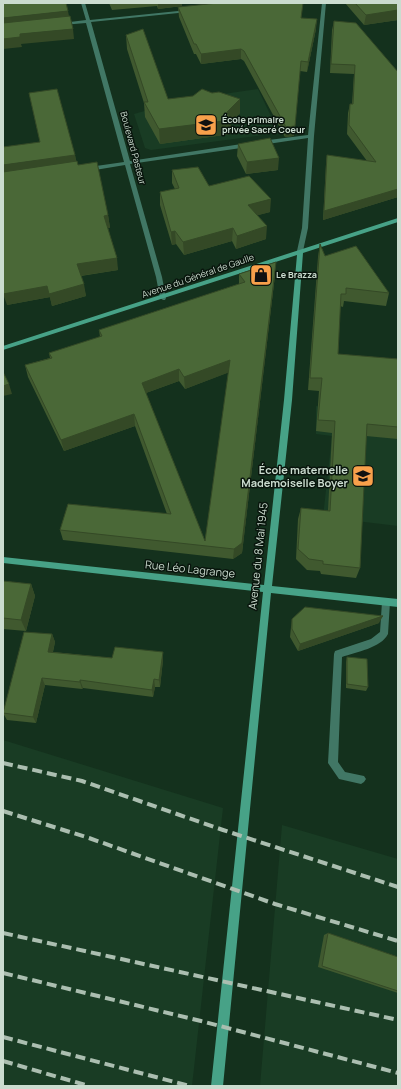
<svg xmlns="http://www.w3.org/2000/svg" width="401" height="1089" font-family="Manrope,sans-serif">
  <style>
    .built { fill: #193c24 }
    .lines { fill: none; stroke-linecap: round; stroke-linejoin: round }
    .lane { fill: #417765; fill-rule: evenodd }
    .street { fill: #417765; fill-rule: evenodd }
    .secondary { fill: #47a287; fill-rule: evenodd }
    .rail { stroke: #abbeb0; stroke-width: 4; stroke-dasharray: 10 5; stroke-linecap: butt }
    .wall { fill: #40592f; fill-rule: evenodd }
    .shaded-wall { fill: #344926 }
    .building { fill: #4a6837; stroke: #344926; fill-rule: evenodd }
    .labels { text-anchor: middle; stroke-width: 3; stroke-linejoin: round; paint-order: stroke }
    .far-poi-label { font-size: 9px; font-weight: bold; fill: #cbdccf; stroke: #09150d; text-anchor: start }
    .far-street-label { font-size: 9px; fill: #cbdccf; stroke: #09150d }
    .poi-label { font-size: 11px; font-weight: bold; fill: #cbdccf; stroke: #09150d; text-anchor: end }
    .street-label { font-size: 11px; fill: #cbdccf; stroke: #09150d }
  </style>
  <rect width="100%" height="100%" fill="#14311d"/>
  <path class="built" d="M258 89 279 133 151 150 145 148 134 114 148 110V105Z
    M316 406 398 415V526L323 517 332 436 316 434Z
    M3 740 223 808 192 1086H3Z
    M282 825 398 859V1086H260Z"/>
  <g class="lines">
    <path class="lane" d="M386 598 389 599 390 602 388 634C381 648 356 652 342 657L338 762 345 772 364 776 366 779 364 782 361 784 339 779 328 763 334 654 335 651 371 639 380 632 382 602 383 599Z"/>
    <path class="street" d="M81 3H85L90 20 188 10 190 11 188 12 91 22 130 161 248 143 251 145 248 147 130 164 162 277 166 298 165 300H163L160 298 156 277 125 165 89 171 86 169 89 167 124 162 86 23 62 25 60 24 62 23 86 20Z
      M322 3H326L314 136 308 228 303 251 300 253 297 251 302 228 308 138 261 145 258 143 261 141 308 135Z"/>
    <path class="secondary" d="M398 218V222L303 253 292 400 272 586 398 599V607L271 593 223 1086H211L263 592 3 563V557L264 585 284 400 297 255 3 350V346Z"/>
    <path class="rail" d="M3 763 82 781 223 830 398 887
      M3 811 89 838 275 904 398 941
      M3 933 398 1020
      M3 973 201 1021 398 1073
      M3 1037 190 1086
      M3 1061 89 1086"/>
  </g>
  <path class="wall" d="M109 3H182V6L158 9 157 6 112 10Z
    M345 3H398V20L364 25Z
    M178 7 302 18 316 29 307 72 300 71 294 136 285 137 244 61 241 59 201 64 196 54H194L179 17Z
    M334 21 398 72V197L323 220 326 164 327 155 367 161 347 134 348 113 350 104H352L354 74 330 73 332 30Z
    M126 35 168 99 240 113 231 122V134L160 144 145 117 144 103 127 49Z
    M29 93 75 155 76 161 78 165 108 215 110 228H108L118 270 81 276 86 296 52 306 50 297 7 305 40 142Z
    M238 144 278 170 246 174 237 156Z
    M172 170 270 212 258 215 266 239 236 249 232 241 184 255 176 244 172 245 160 205V192L175 189 172 183Z
    M320 244 325 256 389 293 386 306 344 301 343 307 340 306 338 354 398 359V439L366 436 360 568 356 578 321 574 320 571 307 570 296 559 298 519 301 508 328 511 332 433 316 431 319 391 308 390 318 257Z
    M239 274 275 275 242 553 233 559 63 540 60 530 167 514 135 426 64 451 28 377 25 365 50 358 49 353 100 337 99 330 239 284ZM229 372 205 541 146 393 179 381 185 389Z
    M3 581 31 584 35 596 26 631 3 629Z
    M292 619 379 623 298 651 290 637 291 627Z
    M52 634 55 642 53 652 112 658 163 660 160 687H155L153 697 83 688 82 689 45 685 36 723 7 720 3 713Z
    M347 657 368 687 366 691 346 688V662Z
    M328 933 398 957V993L318 967 324 935Z"/>
  <path class="shaded-wall" d="M158 3H182V6L158 9Z
    M398 10V20L364 25 366 15Z
    M68 11 70 21 3 28V18Z
    M317 19 316 29 307 72 308 62Z
    M73 29 74 39 21 44 22 47 3 49V39L20 34Z
    M241 49V59L201 64V54Z
    M240 99V113L231 122V134L160 144 159 129 227 112Z
    M295 126 294 136 285 137 286 127Z
    M75 155 77 167 3 177V165Z
    M279 158 278 170 246 174 247 162Z
    M398 189V197L323 220 324 211Z
    M271 199 270 212 248 218V205Z
    M108 215 110 228H105L104 216Z
    M267 226 266 239 236 249 237 236Z
    M233 228 232 241 184 255 183 242Z
    M175 231 176 244 172 245 171 232Z
    M117 258 118 270 79 276 77 264Z
    M275 275 242 553 233 559 234 549Z
    M84 284 86 296 52 306 49 294Z
    M47 286 50 297 7 305 3 294Z
    M230 360V372L185 389 184 377Z
    M179 369V381L143 394 142 383Z
    M9 384 12 394 3 396V386Z
    M134 414 135 426 64 451 61 440Z
    M31 584 35 596 26 631 21 620Z
    M383 616 379 623 298 651 300 644Z
    M52 634 55 642 51 659 48 652Z
    M163 652V660L160 687 159 680Z
    M42 678 45 685 36 723 33 717Z
    M154 679 155 687 153 697 152 690Z
    M80 680 83 688 82 689 80 682Z"/>
  <path class="building" d="M3 3H66L68 11 3 18Z
    M218 3H303L301 18 317 19 308 62 301 61 295 126 286 127 244 51 241 49 201 54 196 44H194L178 7Z
    M355 3H398V10L366 15Z
    M70 16 73 29 20 34V37L3 39V23Z
    M334 21 356 23 398 72V189L324 211 327 155 376 162 349 125 350 104H353L355 65 331 64Z
    M143 29 168 99 193 96 202 89 212 93 219 92 240 99 227 112 231 120 159 129 144 102H148L126 35Z
    M57 89 75 155 3 165V147L40 142 29 93Z
    M270 138 279 158 247 162 238 144Z
    M77 161 78 165 97 162 108 215 104 216 117 258 77 264 84 284 49 294 47 286 3 294V172Z
    M198 167 209 186 249 176 271 199 248 205 267 226 237 236 233 228 183 242 175 231 171 232 160 192 179 188 172 170Z
    M320 244 325 256 356 246 389 293 346 288V294H341L338 354 398 359V427L367 424 360 568 323 564V561L309 559 298 549 301 508 330 511 335 421 318 420 322 378H310Z
    M276 262 242 543 234 549 60 530 68 504 171 514 134 414 61 440 25 365 52 358 49 353 102 336 99 330 245 282 239 274ZM230 360 205 541 142 383 179 369 184 377Z
    M3 372 9 384 3 386Z
    M3 581 31 584 21 620 3 618Z
    M305 607 383 616 300 644 292 629V619Z
    M24 632 52 634 48 652 112 658 115 647 163 652 159 680 154 679 152 690 80 680V682L42 678 33 717 3 713Z
    M347 657 367 659 368 687 347 684Z
    M328 933 398 957V991L322 966Z"/>
  <defs>
    <g id="school-square" transform="scale(1.15)"><rect x="-9" y="-9" width="18" height="18" rx="4" fill="#f8a04b" stroke="#09150d"/><path d="M0-5L7-2L0 1L-7-2ZM-4 1L0 2.5L4 1V4Q0 6-4 4Z" fill="#111"/></g>
    <g id="shop-square" transform="scale(1.15)"><rect x="-9" y="-9" width="18" height="18" rx="4" fill="#f8a04b" stroke="#09150d"/><path d="M-5-2.5h2.3a2.7 3.5 0 0 1 5.4 0H5L5.5 6h-11ZM-1.5-2.5h3a1.5 2.3 0 0 0-3 0Z" fill="#111"/></g>
  </defs>
  <g fill-rule="evenodd">
    <use href="#school-square" x="206" y="125"/>
    <use href="#shop-square" x="261" y="275"/>
    <use href="#school-square" x="363" y="476"/>
  </g>
  <g class="labels">
    <g class="far-poi-label">
      <text x="222" y="123">École primaire<tspan x="222" dy="10">privée Sacré Coeur</tspan></text>
      <text x="276" y="278">Le Brazza</text>
    </g>
    <g class="far-street-label">
      <text transform="translate(133 148) rotate(75)" y="3">Boulevard Pasteur</text>
      <text transform="translate(198 276) rotate(-19)" y="3">Avenue du Général de Gaulle</text>
    </g>
    <g class="poi-label">
      <text x="348" y="474">École maternelle<tspan x="348" dy="13">Mademoiselle Boyer</tspan></text>
    </g>
    <g class="street-label">
      <text transform="translate(258 556) rotate(-84)" y="4">Avenue du 8 Mai 1945</text>
      <text transform="translate(190 569) rotate(6)" y="4">Rue Léo Lagrange</text>
    </g>
  </g>
  <rect width="401" height="1089" fill="none" stroke="#cbdccf" stroke-width="8"/>
</svg>
